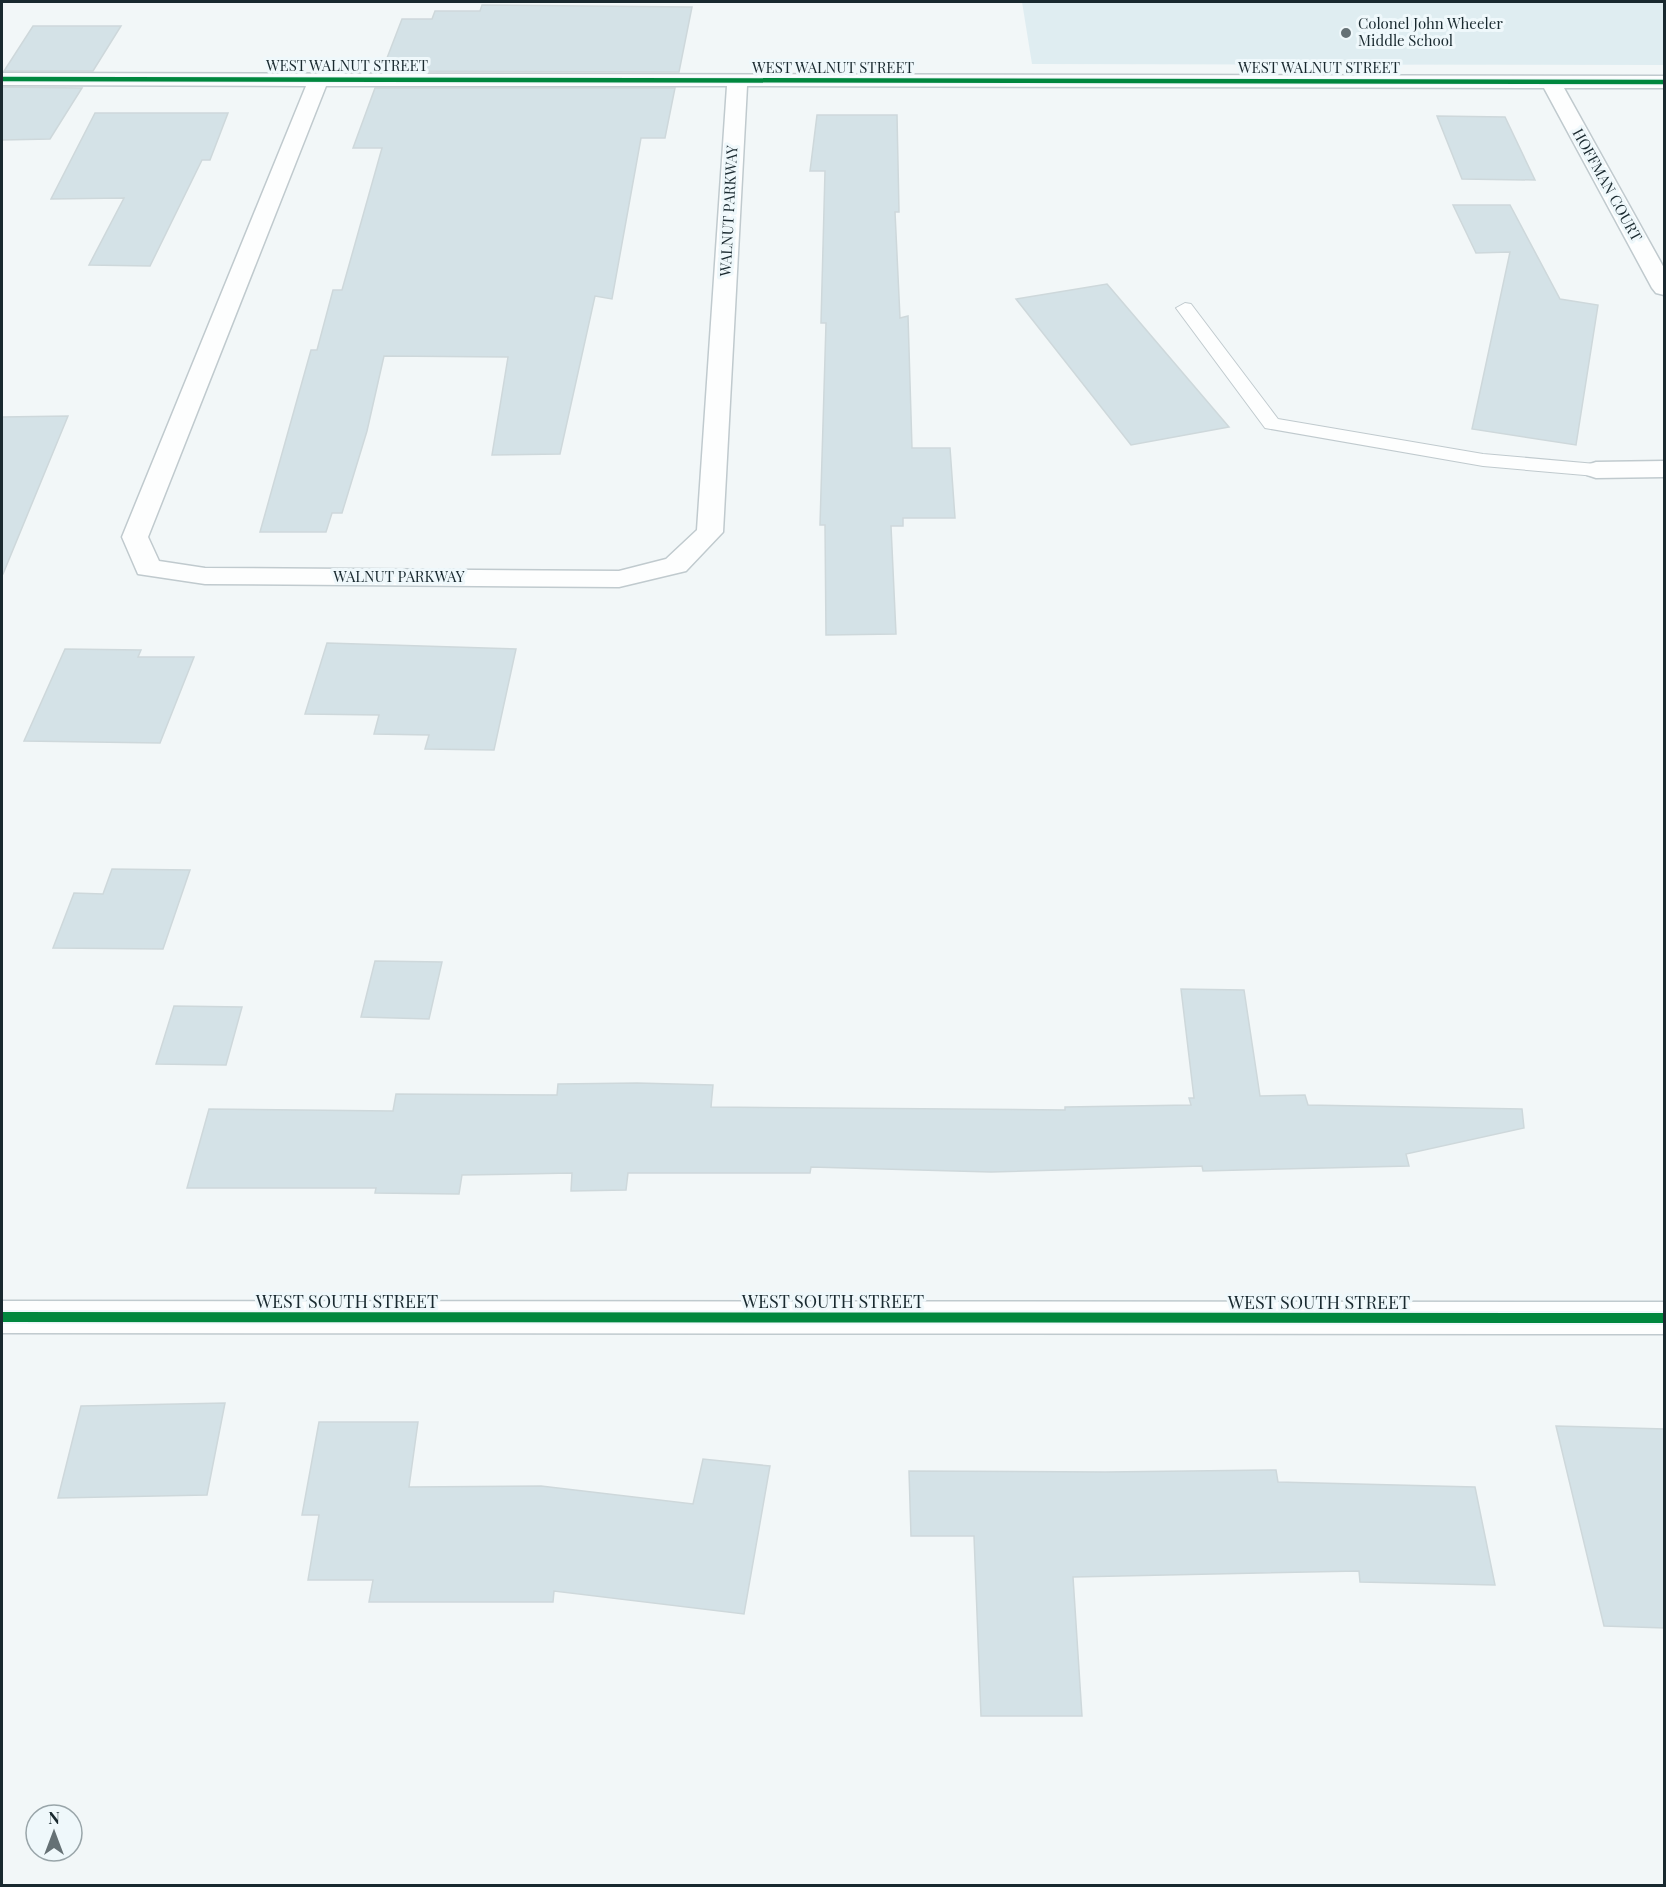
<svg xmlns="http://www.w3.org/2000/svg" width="1666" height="1887" font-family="'Playfair Display',serif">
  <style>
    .built { fill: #dfedf1 }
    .building { fill: #d4e2e7; stroke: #ced8db; stroke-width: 1.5 }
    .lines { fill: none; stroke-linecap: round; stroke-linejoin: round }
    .lane-casing { stroke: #c0cace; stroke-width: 2 }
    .street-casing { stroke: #c0cace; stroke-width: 3 }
    .lane { fill: #fdfefe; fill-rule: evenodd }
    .street { fill: #fdfefe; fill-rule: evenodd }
    .cycleway-far1-casing { stroke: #eff8fb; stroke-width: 7 }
    .cycleway-casing { stroke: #eff8fb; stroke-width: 14 }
    .cycleway-far1 { stroke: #00873e; stroke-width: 4.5 }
    .cycleway { stroke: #00873e; stroke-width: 10 }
    .poi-dot { fill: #657175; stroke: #eff8fb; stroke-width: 2 }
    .labels { text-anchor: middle; stroke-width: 6; stroke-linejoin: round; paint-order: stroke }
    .far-poi-label { font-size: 15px; fill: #19292f; stroke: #eff8fb; text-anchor: start }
    .far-street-label { font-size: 15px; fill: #19292f; stroke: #eff8fb }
    .street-label { font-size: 18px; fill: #19292f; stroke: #eff8fb }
  </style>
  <rect width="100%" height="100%" fill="#f2f7f8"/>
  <path class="built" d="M1022 2H1664V65L1032 64Z"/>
  <path class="building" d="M482 5 692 7 679 72 382 71 402 19H432L435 11H480Z
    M33 26H121L93 71H4Z
    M2 87 82 88 50 139 2 140Z
    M375 88H675L665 138H641L612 299 595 296 560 454 492 455 508 357 384 356 367 431 342 513H332L326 532H260L311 350H317L333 290H342L382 148H353Z
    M95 113H228L210 160H202L150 266 89 265 124 198 51 199Z
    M817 115H897L899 212H895L900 318 908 316 912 448H950L955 518H903V526H891L896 634 826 635 825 525H820L826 323H821L825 171H810Z
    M1437 116 1505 117 1535 180 1462 179Z
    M1453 205H1510L1560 299 1598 305 1576 445 1472 429 1510 252 1476 253Z
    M1107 284 1229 427 1131 445 1016 299Z
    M68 416 3 574H2V417Z
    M327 643 516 649 494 750 425 749 429 735 374 734 379 715 305 714Z
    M65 649 141 650 138 657H194L160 743 24 741Z
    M112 869 190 870 163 949 53 948 74 893 103 894Z
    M375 961 442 962 429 1019 361 1017Z
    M1181 989 1244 990 1260 1096 1305 1095 1308 1105 1522 1109 1524 1128 1406 1154 1409 1166 1203 1171 1202 1166 991 1172 811 1167 810 1173H628L626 1190 571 1191 572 1173 462 1175 459 1194 375 1193 376 1188H187L209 1109 393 1111 396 1094 557 1095 558 1084 637 1083 713 1085 711 1107 1065 1110V1107L1191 1105 1189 1098H1194Z
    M174 1006 242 1007 226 1065 156 1064Z
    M225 1403 207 1495 58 1498 81 1406Z
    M319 1422H418L409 1487 541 1486 693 1504 703 1459 770 1466 744 1614 554 1591 553 1602H369L373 1580H308L319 1515H302Z
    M1556 1426 1665 1429V1628L1604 1626Z
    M1276 1470 1278 1482 1475 1487 1495 1585 1360 1582 1359 1571 1073 1577 1082 1716H981L974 1536H911L909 1471 1105 1472Z"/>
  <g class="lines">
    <g class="lane-casing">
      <path id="lane" d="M1185 303 1191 304 1278 419 1483 454 1596 464 1603 466 1606 470 1603 474 1596 476 1483 466 1265 428 1176 308Z"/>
    </g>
    <g class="street-casing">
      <path id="street" d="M2 73 1664 76V88H1564L1664 268V295L1656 293 1652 288 1544 88 747 86 723 532 686 571 619 587 205 584 138 574 122 537 306 86 2 85ZM326 86H727L697 530 666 559 619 571 205 568 159 561 148 537Z
        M1664 461V477L1596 478 1587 475 1583 470 1587 465 1596 462Z
        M2 1301 1664 1302V1334L2 1333Z"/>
    </g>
    <use href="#lane" class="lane"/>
    <use href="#street" class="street"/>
    <g class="cycleway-far1-casing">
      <path id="cycleway-far1" d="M2 79 1664 82"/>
    </g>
    <g class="cycleway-casing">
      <path id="cycleway" d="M2 1317 1664 1318"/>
    </g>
    <use href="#cycleway-far1" class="cycleway-far1"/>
    <use href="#cycleway" class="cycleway"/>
  </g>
  <circle class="poi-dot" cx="1346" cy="33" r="6"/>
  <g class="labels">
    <g class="far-poi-label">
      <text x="1358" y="29">Colonel John Wheeler<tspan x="1358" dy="17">Middle School</tspan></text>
    </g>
    <g class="far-street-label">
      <text x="347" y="71">WEST WALNUT STREET</text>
      <text x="833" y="73">WEST WALNUT STREET</text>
      <text x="1319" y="73">WEST WALNUT STREET</text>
      <text transform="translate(1607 185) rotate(61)" y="5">HOFFMAN COURT</text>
      <text transform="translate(729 211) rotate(-87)" y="5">WALNUT PARKWAY</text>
      <text x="399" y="582">WALNUT PARKWAY</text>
    </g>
    <g class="street-label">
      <text x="347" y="1308">WEST SOUTH STREET</text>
      <text x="833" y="1308">WEST SOUTH STREET</text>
      <text x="1319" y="1309">WEST SOUTH STREET</text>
    </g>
  </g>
  <rect width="1666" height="1887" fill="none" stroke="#19292f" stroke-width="6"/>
  <g transform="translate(54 1833)"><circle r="28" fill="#eff8fb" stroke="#99a5a9" stroke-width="1.5"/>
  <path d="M0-4.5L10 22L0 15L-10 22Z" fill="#657175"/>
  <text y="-9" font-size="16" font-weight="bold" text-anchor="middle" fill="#19292f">N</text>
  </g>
</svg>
